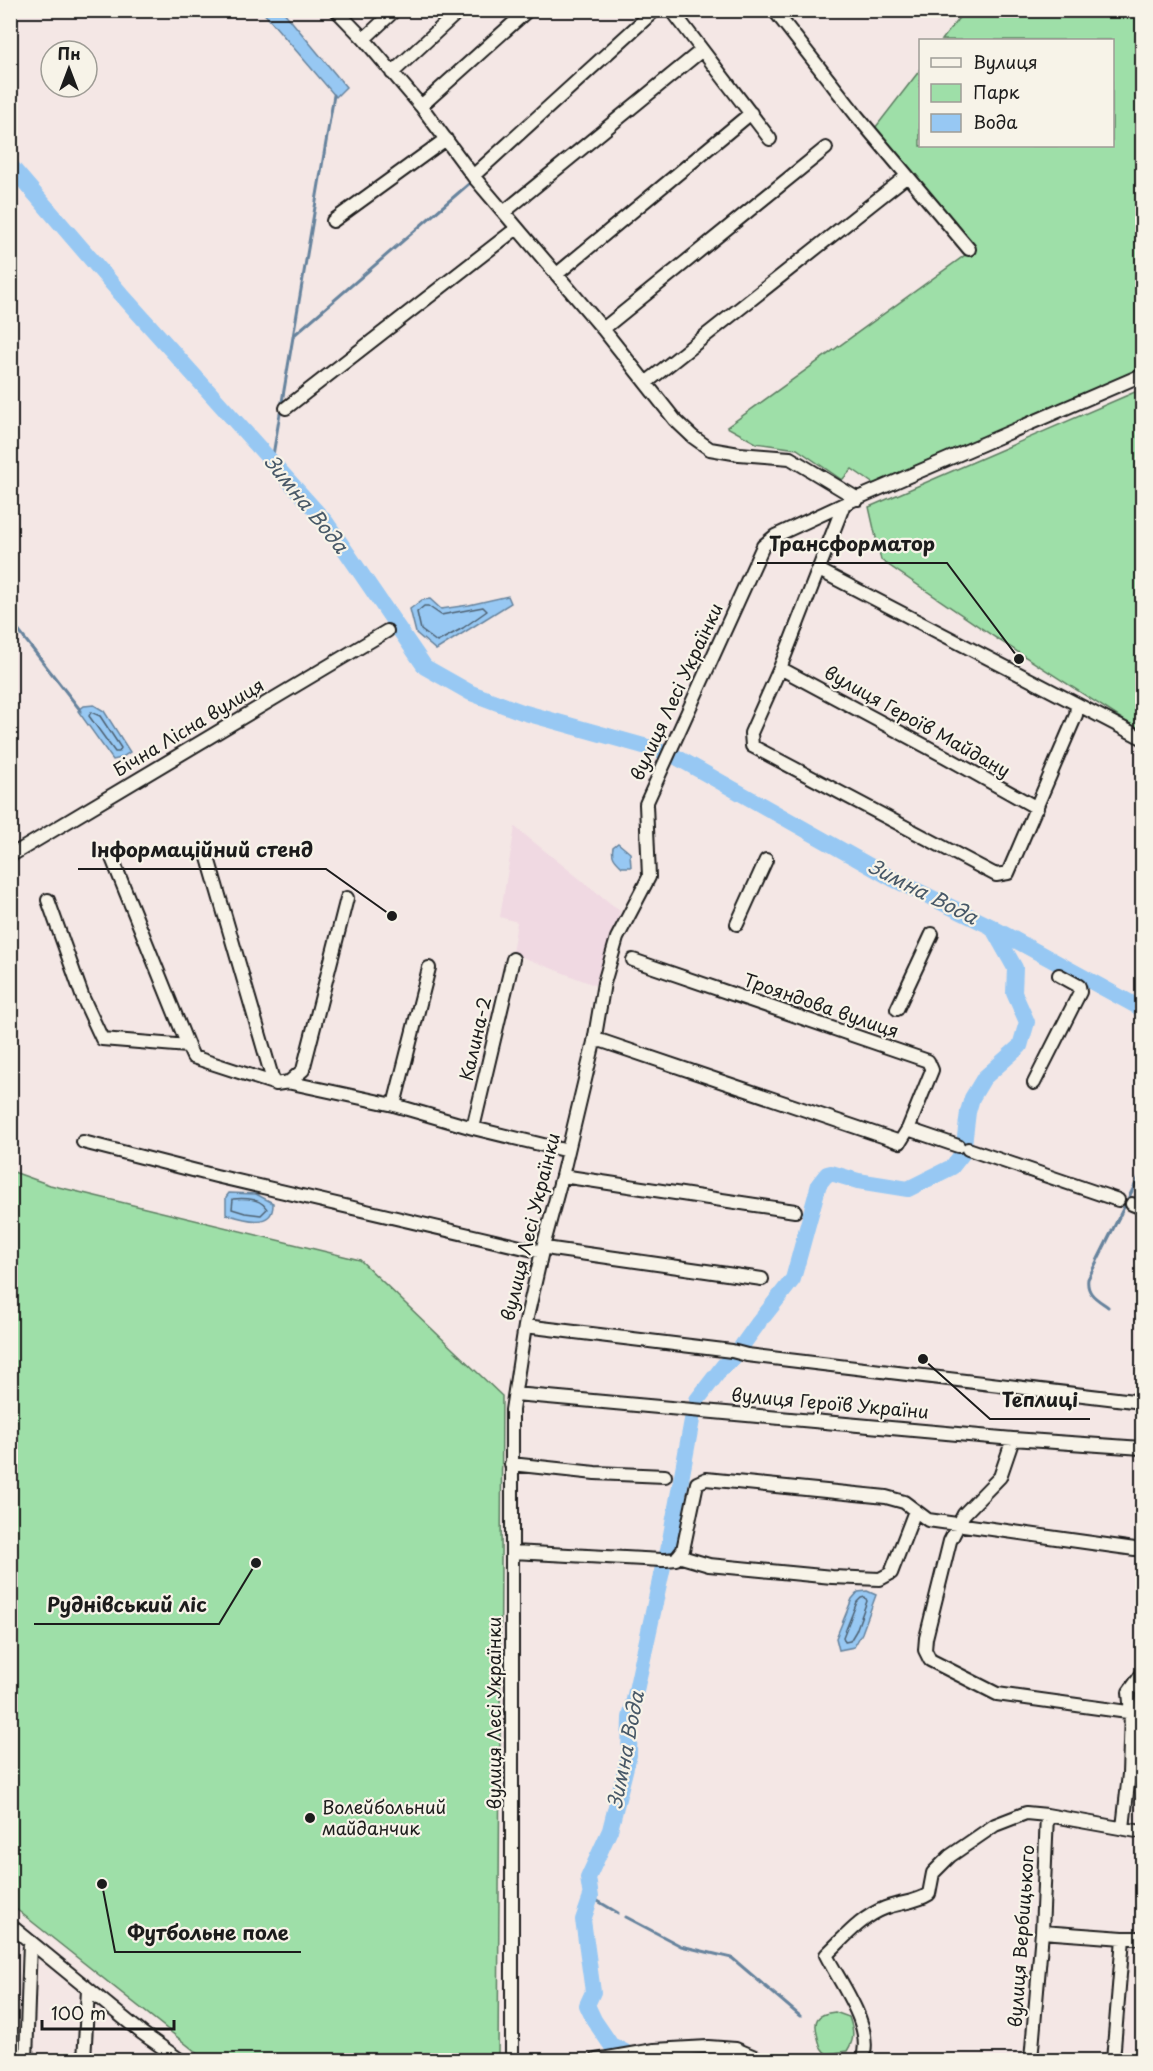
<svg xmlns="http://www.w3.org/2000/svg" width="1153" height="2071" font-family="'Playpen Sans',sans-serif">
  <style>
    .built { fill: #f0d9e2 }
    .green { fill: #9edfa8; stroke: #5d7e62; stroke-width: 1.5 }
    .water { fill: #97c8f3; stroke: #66839d; stroke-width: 1.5 }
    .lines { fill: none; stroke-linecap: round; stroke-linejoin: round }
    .shore { stroke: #4d6172; stroke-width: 1.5 }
    .stream { stroke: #66839d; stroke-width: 3 }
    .river { stroke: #97c8f3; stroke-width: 16 }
    .minor-casing { stroke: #1c1c1c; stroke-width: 16 }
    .minor { stroke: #f7f3e8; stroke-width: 12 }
    .poi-dot { fill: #1c1c1c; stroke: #f7f3e8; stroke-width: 2 }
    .labels { text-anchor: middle; stroke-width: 4.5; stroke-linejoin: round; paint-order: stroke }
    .street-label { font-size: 18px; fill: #1c1c1c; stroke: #f7f3e8 }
    .poi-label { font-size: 18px; fill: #1c1c1c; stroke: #f7f3e8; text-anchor: start }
    .water-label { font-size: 20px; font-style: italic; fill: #475867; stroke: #f7f3e8 }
    .leader { fill: none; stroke: #1c1c1c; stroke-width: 2 }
    .callout-dot { fill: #1c1c1c; stroke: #f7f3e8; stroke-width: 2 }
    .callout-label { font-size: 20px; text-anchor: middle; font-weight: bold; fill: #1c1c1c; stroke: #f7f3e8; stroke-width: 4.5; stroke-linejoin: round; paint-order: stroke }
  </style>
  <rect width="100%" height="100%" fill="#f4e7e5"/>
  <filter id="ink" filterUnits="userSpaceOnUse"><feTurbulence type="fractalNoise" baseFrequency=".0167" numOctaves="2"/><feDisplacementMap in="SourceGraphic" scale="12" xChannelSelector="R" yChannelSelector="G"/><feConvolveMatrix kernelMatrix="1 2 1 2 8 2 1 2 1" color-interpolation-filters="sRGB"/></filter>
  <g filter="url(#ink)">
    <path class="built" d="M515 827 620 911 613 950 602 988 512 953 517 922 500 917Z"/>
    <path class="green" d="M964 11H1142V369L881 489 852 469 842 480 797 449 756 443 727 427 972 250 872 132 920 70V146H1112V40H942Z
      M1142 389V732L996 638 881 560 869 507Z
      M11 1171 50 1185 360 1260 502 1396 498 2060H206L11 1905Z
      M835 2012 849 2017C854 2031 855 2039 847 2051L827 2054C820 2049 820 2045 818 2038 813 2020 816 2014 835 2012Z"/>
    <path class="water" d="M262 11H283L346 87 336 97Z
      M508 596 511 603 436 650 416 633 410 609 422 600 430 599 441 609 469 605Z
      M94 705 104 711 130 752 121 758 113 760 78 711 84 706Z
      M618 843 630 853 631 867H622C615 860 611 857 613 847Z
      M229 1193 256 1194 273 1203C274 1230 242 1219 226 1214V1197Z
      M867 1591 876 1595 862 1633 854 1647 839 1650 836 1638 852 1599 858 1592Z"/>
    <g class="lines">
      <path class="shore" d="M428 606 441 615 483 607 487 611 463 628 437 642 421 630 417 612 424 606Z
        M91 712 100 716 121 748 119 752H115L89 716Z
        M233 1199C244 1198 261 1198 267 1209L261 1215 245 1213 232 1209Z
        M865 1597 867 1601 856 1631 850 1641 845 1642 843 1637 857 1602 861 1598Z"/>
      <path class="stream" d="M293 336 471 182 474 185
        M272 461 334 95
        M10 620 81 711
        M1108 1307C1097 1299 1086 1294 1088 1279L1142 1171
        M591 1897 618 1913
        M626 1917 681 1946 732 1958 800 2016"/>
      <path class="river" d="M10 165 121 294 326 522 425 667 471 693 522 712 658 750
        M678 758 893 879 992 927 1015 968 1014 993 1027 1022 1020 1046 984 1078 972 1098 968 1112 963 1153 952 1167 908 1189 858 1181 831 1173 827 1174 819 1184 793 1279 764 1316
        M993 928 1142 1009
        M697 1400 724 1365 731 1361 759 1322
        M628 2060 625 2052 611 2045 594 2020 587 2005 593 1992 583 1920 591 1897 588 1878 610 1830 629 1755 630 1718 664 1562 668 1551 692 1420"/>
      <g class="minor-casing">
        <path id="minor" d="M336 10 364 39 421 106 473 176 603 329 675 420 693 437 710 449 739 454 790 458 858 499
          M774 10 857 116 969 249
          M674 13 770 139
          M781 19 790 10
          M364 39 395 10
          M392 73 460 10
          M421 106 528 10
          M473 176 655 10
          M504 212 702 50
          M333 221 446 139
          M557 274 751 113
          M603 329 826 148
          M647 382 907 176
          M286 408 517 228
          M844 504 780 668 751 733 752 746 996 875 1008 873 1076 715 1077 705
          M819 570 1142 738
          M780 668 946 757 1037 808
          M206 851 272 1077 276 1084
          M10 856 387 631
          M112 858 188 1046
          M48 900 83 998 102 1039 188 1046 193 1057 276 1084 289 1082 303 1070 347 898
          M737 924 766 860
          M897 1009 932 934
          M594 1042 602 1041 900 1142 908 1129 932 1070 928 1061 633 960
          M287 1082 394 1105 473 1128 568 1151
          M1034 1083 1080 992 1079 986 1059 975
          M394 1105 429 968
          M473 1128 513 959
          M908 1129 958 1146
          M83 1142 216 1176 542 1252
          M968 1149 1118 1200
          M562 1176 795 1211
          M1132 1204 1142 1208
          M543 1247 552 1249 762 1279
          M525 1326 732 1351 747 1355 1142 1402
          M515 1394 1013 1439 1142 1448
          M1013 1439 1000 1477 964 1514 950 1541 926 1638 925 1650 930 1660 997 1694 1142 1714
          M511 1464 595 1473 665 1476
          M513 1552 662 1560
          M678 1556 709 1565 832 1577 880 1579 891 1573 915 1511
          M666 1560 676 1559 683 1550 697 1483 706 1479 886 1497 904 1502 928 1520 1142 1550
          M1123 1828 1129 1774 1131 1713 1129 1692 1142 1674
          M10 1925 142 2033 180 2060
          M1042 1932 1123 1938H1142
          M26 2060 30 1942
          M84 2060 88 1990
          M512 2060V1410L525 1326 543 1247 562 1176 594 1042 604 983 617 938 649 877 646 804 763 546 775 536 844 504 1142 375
          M596 2060 654 2050 708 2047 736 2049 762 2060
          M862 2060C875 2028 840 1983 826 1955 844 1938 861 1917 885 1908 900 1902 915 1903 929 1894L933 1873 950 1856 995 1825 1026 1813 1047 1815 1142 1832
          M1031 2060 1042 1932 1047 1815
          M1113 2060 1123 1938"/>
      </g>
      <use href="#minor" class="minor"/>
    </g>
  </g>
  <circle class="poi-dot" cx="310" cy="1818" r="6"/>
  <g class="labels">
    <g class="street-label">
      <text transform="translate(677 692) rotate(-65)" y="6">вулиця Лесі Українки</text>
      <text transform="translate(917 722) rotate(29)" y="6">вулиця Героїв Майдану</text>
      <text transform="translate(189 728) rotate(-31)" y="6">Бічна Лісна вулиця</text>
      <text transform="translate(821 1006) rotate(19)" y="6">Трояндова вулиця</text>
      <text transform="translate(476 1039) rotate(-77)" y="6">Калина-2</text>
      <text transform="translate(531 1227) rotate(-76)" y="6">вулиця Лесі Українки</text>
      <text transform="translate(830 1404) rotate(5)" y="6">вулиця Героїв України</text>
      <text transform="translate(495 1713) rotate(-90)" y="6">вулиця Лесі Українки</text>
      <text transform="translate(1022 1936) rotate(-86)" y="6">вулиця Вербицького</text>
    </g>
    <g class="poi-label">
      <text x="322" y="1814">Волейбольний<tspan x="322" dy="21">майданчик</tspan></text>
    </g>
    <g class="water-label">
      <text transform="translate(306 504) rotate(51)" y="7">Зимна Вода</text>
      <text transform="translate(923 892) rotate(27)" y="7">Зимна Вода</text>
      <text transform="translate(626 1750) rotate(-79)" y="7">Зимна Вода</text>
    </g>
  </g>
  <path class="leader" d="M1019 659L947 563H757M392 916L326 869H78M923 1359L990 1419H1090M256 1563L219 1624H34M102 1884L115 1952H301"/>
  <g class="callout-dot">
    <circle cx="1019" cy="659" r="6"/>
    <circle cx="392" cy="916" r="6"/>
    <circle cx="923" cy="1359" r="6"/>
    <circle cx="256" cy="1563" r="6"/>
    <circle cx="102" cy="1884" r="6"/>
  </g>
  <g class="callout-label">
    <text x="852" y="551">Трансформатор</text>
    <text x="202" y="857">Інформаційний стенд</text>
    <text x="1040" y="1407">Теплиці</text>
    <text x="127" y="1612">Руднівський ліс</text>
    <text x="208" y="1940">Футбольне поле</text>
  </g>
  <rect width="1153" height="2071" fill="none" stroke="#f7f3e8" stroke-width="36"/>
  <rect x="18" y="18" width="1117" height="2035" fill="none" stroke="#1c1c1c" stroke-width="2" filter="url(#ink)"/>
  <rect x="919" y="39" width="195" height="108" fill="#f7f3e8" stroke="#9f9d96" stroke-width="1.5"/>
  <rect x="931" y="58" width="30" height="9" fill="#f7f3e8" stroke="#9f9d96" stroke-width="1.5"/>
  <text x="973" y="69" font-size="18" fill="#1c1c1c">Вулиця</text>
  <rect x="931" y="84" width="30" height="18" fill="#9edfa8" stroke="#9f9d96" stroke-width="1.5"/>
  <text x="973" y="99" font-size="18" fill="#1c1c1c">Парк</text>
  <rect x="931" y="114" width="30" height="18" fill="#97c8f3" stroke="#9f9d96" stroke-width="1.5"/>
  <text x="973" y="129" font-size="18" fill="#1c1c1c">Вода</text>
  <g transform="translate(69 69)"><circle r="28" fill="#f7f3e8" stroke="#9f9d96" stroke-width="1.5"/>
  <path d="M0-4.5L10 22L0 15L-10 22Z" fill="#1c1c1c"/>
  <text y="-9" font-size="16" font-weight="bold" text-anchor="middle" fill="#1c1c1c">Пн</text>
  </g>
  <path d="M42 2020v9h132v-9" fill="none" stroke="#1c1c1c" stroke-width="3"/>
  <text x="51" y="2020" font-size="18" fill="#1c1c1c" stroke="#f7f3e8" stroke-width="4.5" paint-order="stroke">100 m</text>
</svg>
